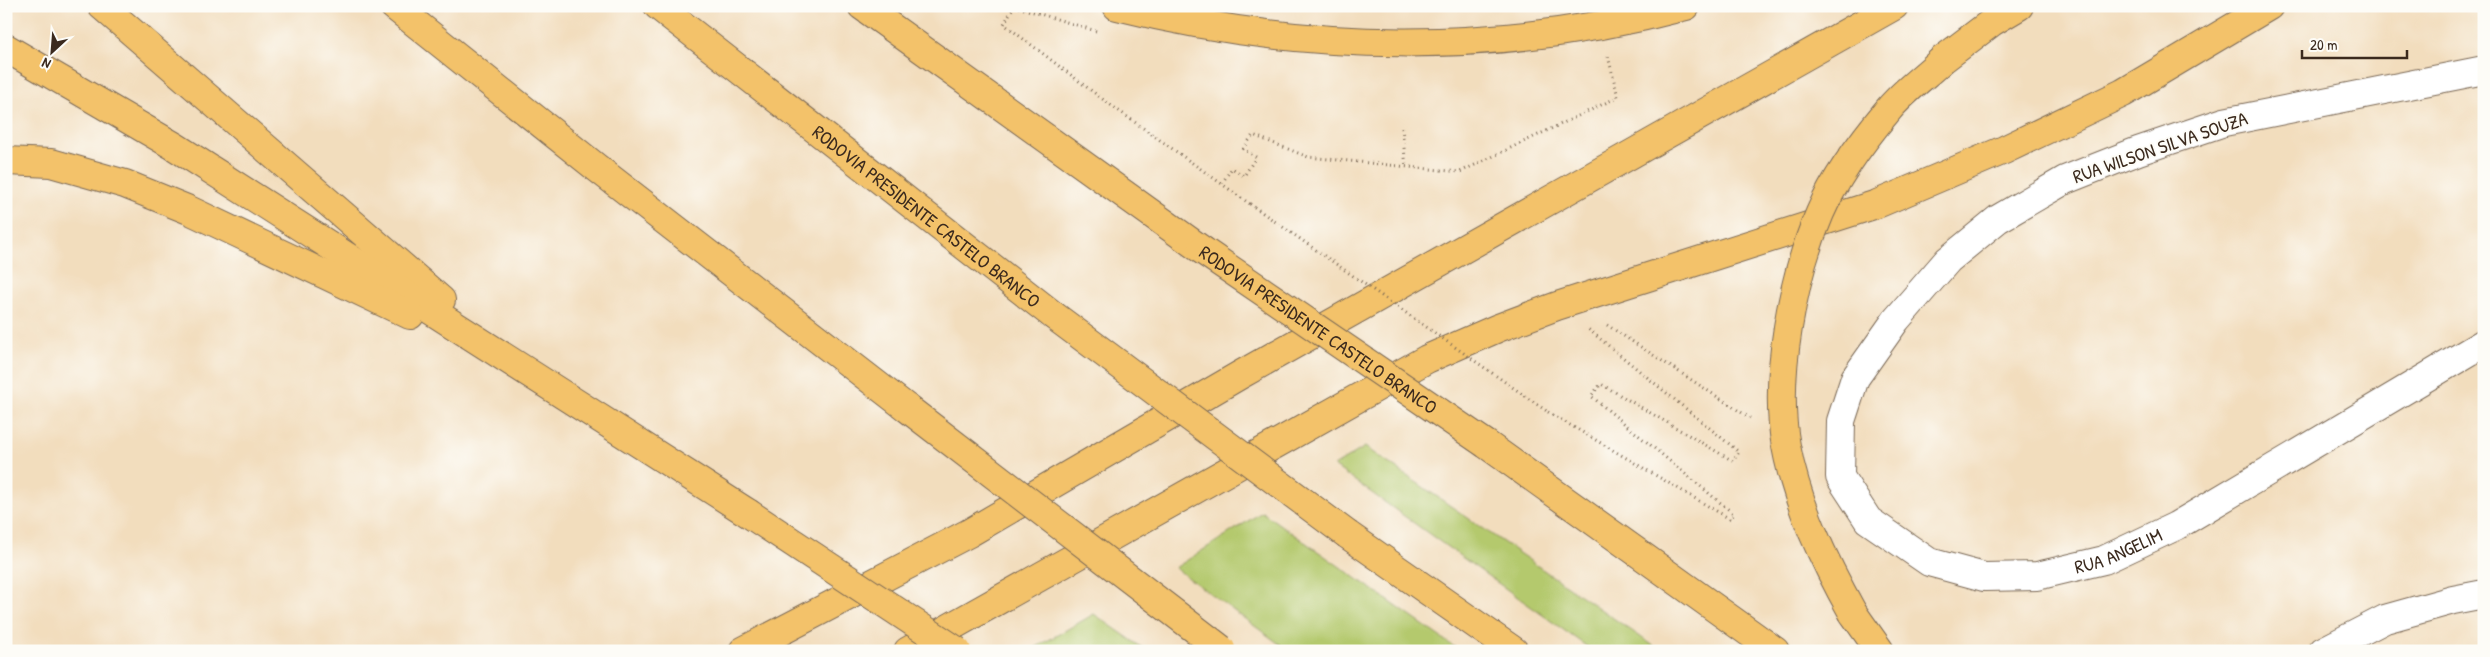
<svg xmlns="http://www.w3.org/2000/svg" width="2490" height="657" font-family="'Patrick Hand',sans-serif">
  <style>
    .green { fill: #b4c96d; stroke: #787a46 }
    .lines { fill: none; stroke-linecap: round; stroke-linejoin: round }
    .minor-casing { stroke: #7b6956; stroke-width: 30 }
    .highway-casing { stroke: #7b6956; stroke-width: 30 }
    .path { stroke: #7b6956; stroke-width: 3; stroke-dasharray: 1 4; stroke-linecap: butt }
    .minor { stroke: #fff; stroke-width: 28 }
    .highway { stroke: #f3c26a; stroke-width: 28 }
    .highway-bridge-casing { stroke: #7b6956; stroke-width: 30; stroke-linecap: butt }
    .path-bridge { stroke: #7b6956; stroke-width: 3; stroke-dasharray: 1 4; stroke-linecap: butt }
    .highway-bridge { stroke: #f3c26a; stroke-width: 28 }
    .labels { text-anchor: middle; stroke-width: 4; stroke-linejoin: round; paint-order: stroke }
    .street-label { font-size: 19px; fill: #3b2a1e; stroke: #fdfcf7 }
  </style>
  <rect width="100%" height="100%" fill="#fdfcf7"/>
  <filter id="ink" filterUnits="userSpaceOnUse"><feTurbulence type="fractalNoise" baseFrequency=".02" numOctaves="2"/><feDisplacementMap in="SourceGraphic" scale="10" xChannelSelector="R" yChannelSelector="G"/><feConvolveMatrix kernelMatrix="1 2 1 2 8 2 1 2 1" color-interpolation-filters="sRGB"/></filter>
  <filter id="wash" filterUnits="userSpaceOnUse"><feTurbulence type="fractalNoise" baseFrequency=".0096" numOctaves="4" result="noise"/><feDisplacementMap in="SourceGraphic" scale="20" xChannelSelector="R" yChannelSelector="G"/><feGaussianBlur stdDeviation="1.12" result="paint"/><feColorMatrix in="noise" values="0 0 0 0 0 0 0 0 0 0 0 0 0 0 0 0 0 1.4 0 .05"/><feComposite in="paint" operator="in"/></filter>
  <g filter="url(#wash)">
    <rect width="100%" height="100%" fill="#f2ddbd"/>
    <path class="green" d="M1365 447 1661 651H1593L1334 466Z
      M1262 512 1460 651H1289L1175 568Z
      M1094 614 1147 651H1036L1033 649Z"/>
  </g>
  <g filter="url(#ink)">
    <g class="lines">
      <g class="minor-casing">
        <g id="minor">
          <path id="s1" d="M2484 70 2224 122 2138 151 2065 180 1998 219 1948 260 1896 320 1855 378 1841 421 1840 477 1868 520 1929 562 1984 577 2037 576 2104 560 2176 526 2484 343"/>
          <path d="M2323 651 2385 619 2453 600 2484 594"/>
        </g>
      </g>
      <g class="highway-casing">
        <g id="highway">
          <path d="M102 6 441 300"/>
          <path d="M394 6 597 168 907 408"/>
          <path id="s2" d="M658 6 1053 315"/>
          <path d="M862 6 1202 250"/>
          <path d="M1117 6C1303 53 1500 56 1686 6"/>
          <path d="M6 48 174 146 748 513"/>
          <path d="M1942 60 1992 22 2019 6"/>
          <path d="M6 161 51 163 125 184 189 210 410 315"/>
          <path d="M1486 444 1775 651"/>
          <path d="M1348 535 1514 651"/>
          <path d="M1853 613 1880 651"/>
          <path d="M743 651 969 533 1240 375 1894 6"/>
          <path d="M908 651 1427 359 1498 328 1557 306 1877 204 2004 150 2123 93 2269 6"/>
        </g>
      </g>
      <path class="path" d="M1096 31 1014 6 1004 24 1105 101 1250 204
        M1402 128 1406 167
        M1222 183 1232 168 1244 176 1256 157 1243 149 1253 135 1308 157 1460 172 1618 97 1608 56
        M1607 325 1750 418
        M1548 412 1730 519 1734 514 1591 396 1601 384 1733 461 1739 452 1588 329"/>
      <use href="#minor" class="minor"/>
      <use href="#highway" class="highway"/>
      <g class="highway-bridge-casing">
        <g id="highway-bridge">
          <path id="s3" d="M1202 250 1486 444"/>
          <path d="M1053 315 1348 535"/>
          <path d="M907 408 1221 649"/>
          <path d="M748 513 957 651"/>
          <path d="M1853 613C1824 561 1797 505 1786 446 1773 378 1793 275 1820 213 1836 176 1863 140 1889 109 1904 91 1925 76 1942 60"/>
        </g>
      </g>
      <path class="path-bridge" d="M1250 204 1548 412"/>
      <use href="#highway-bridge" class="highway-bridge"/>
    </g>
  </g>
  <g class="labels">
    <g class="street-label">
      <text transform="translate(2160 147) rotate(-19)" y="7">RUA WILSON SILVA SOUZA</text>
      <text dy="7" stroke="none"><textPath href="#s2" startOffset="341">RODOVIA PRESIDENTE CASTELO BRANCO</textPath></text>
      <text dy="7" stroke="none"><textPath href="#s3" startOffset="141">RODOVIA PRESIDENTE CASTELO BRANCO</textPath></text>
      <text dy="7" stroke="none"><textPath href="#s1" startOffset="1149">RUA ANGELIM</textPath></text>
    </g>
  </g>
  <rect width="2490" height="657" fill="none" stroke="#fdfcf7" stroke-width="25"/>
  <g transform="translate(52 52) rotate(206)" stroke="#fdfcf7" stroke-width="4" paint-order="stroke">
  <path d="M0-4L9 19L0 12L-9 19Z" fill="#3b2a1e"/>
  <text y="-8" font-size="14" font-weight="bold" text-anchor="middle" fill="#3b2a1e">N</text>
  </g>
  <path d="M2302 50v8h105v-8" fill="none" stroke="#3b2a1e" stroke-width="2.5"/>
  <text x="2310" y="50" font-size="15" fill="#3b2a1e" stroke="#fdfcf7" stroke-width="4" paint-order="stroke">20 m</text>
</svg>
